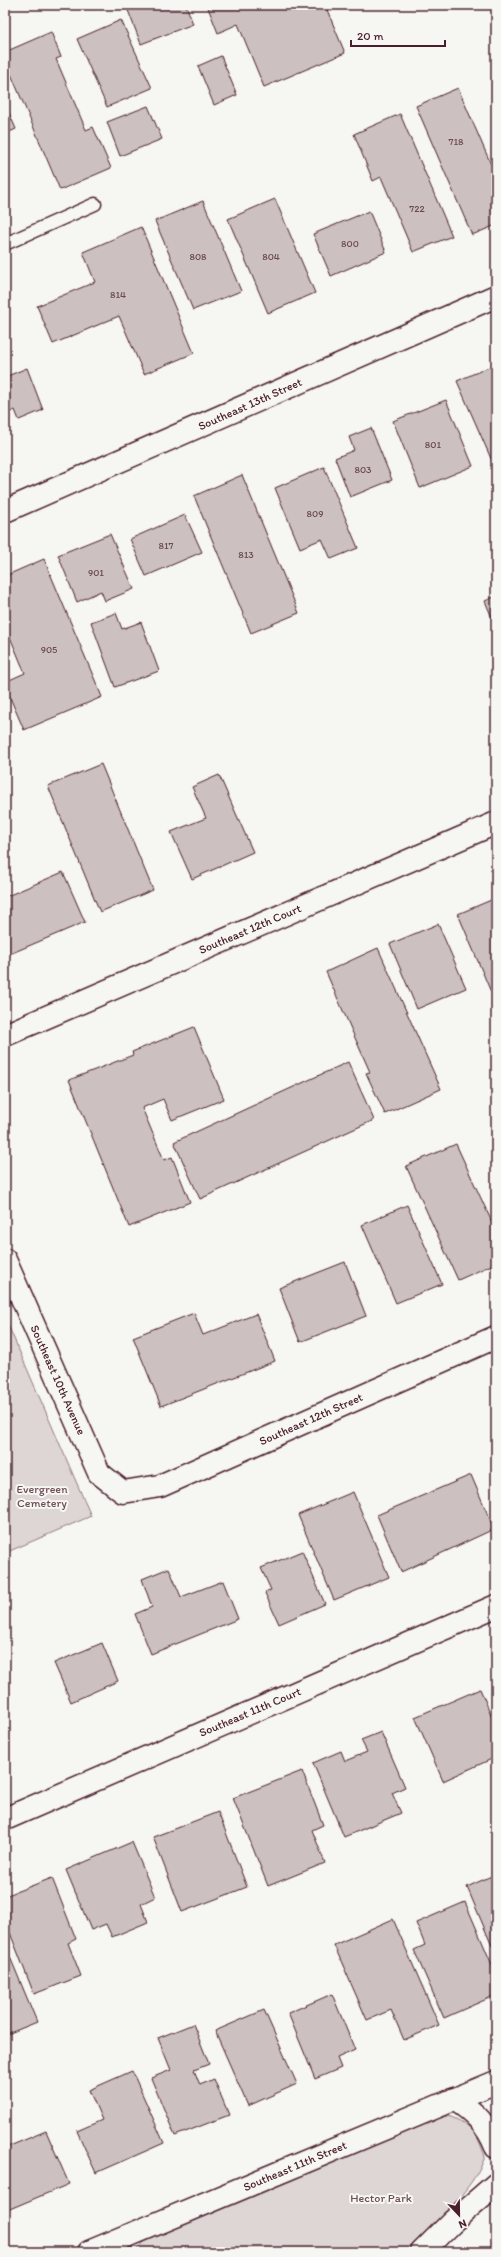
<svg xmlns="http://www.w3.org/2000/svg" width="501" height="2257" font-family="Itim,sans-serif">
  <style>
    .green { fill: #ddd6d5; stroke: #947a80 }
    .building { fill: #ccc1c0; stroke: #4a1f2b }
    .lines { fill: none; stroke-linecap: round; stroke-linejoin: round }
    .lane-casing { stroke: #4a1f2b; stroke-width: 15 }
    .street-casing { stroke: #4a1f2b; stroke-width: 25 }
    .lane { stroke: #f6f6f2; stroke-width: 12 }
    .street { stroke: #f6f6f2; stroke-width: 22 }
    .labels { text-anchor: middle; stroke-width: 4; stroke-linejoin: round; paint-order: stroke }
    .number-label { font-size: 10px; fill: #6a4850 }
    .street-label { font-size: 12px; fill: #4a1f2b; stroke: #f6f6f2 }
    .park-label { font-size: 12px; fill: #6f4d56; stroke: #f6f6f2 }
  </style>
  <rect width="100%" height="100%" fill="#f6f6f2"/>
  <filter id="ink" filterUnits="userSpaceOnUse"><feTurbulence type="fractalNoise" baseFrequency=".025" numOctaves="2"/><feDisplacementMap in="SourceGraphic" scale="8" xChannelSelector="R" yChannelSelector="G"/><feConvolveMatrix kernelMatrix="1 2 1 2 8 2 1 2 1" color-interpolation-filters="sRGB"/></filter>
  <g filter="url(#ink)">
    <path class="green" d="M5 1318 91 1516 5 1553Z
      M449 2116C473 2126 477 2133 485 2157 470 2195 433 2223 405 2252H136L144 2242 174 2227 428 2120Z"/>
    <path class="building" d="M126 5H186L193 24 141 44Z
      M207 5H325L345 53 264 87 238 24 218 33Z
      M121 20 152 88 107 107 77 39Z
      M51 32 61 57 56 59 86 130 93 127 111 168 60 190 5 60V52Z
      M221 56 237 95 214 105 198 66Z
      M458 88 496 176V225L472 235 416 106Z
      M5 104 16 129 5 134Z
      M148 106 162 139 120 156 107 122Z
      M400 114 452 236 413 252 381 177 373 181 354 134Z
      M275 199 315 293 268 313 228 219Z
      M203 201 241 291 193 310 155 221Z
      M369 211 386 252 331 276 313 234Z
      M141 227 194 353 144 374 119 316 53 344 37 306 95 282 83 252Z
      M496 364V470L457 381Z
      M27 368 43 410 19 420 15 410 5 414V377Z
      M446 400 473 466 420 488 393 421Z
      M371 428 392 480 350 497 335 458 354 450 349 437Z
      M324 467 358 548 331 559 322 539 300 548 275 488Z
      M242 475 299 613 251 633 194 496Z
      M185 515 202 552 146 576 130 539Z
      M110 534 134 589 105 601 101 591 77 602 58 555Z
      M44 559 102 697 24 730 5 686V682L25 673 5 625V576Z
      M496 596V627L485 601Z
      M116 613 122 629 141 622 159 671 115 687 91 622Z
      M101 764 153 890 100 912 48 786Z
      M219 775 253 852 192 879 171 832 206 818 192 787Z
      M63 872 85 922 5 956V897Z
      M496 898V1004L458 914Z
      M438 924 466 988 417 1009 390 944Z
      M378 948 441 1089 385 1114 366 1073 370 1072 326 972Z
      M194 1027 224 1099 172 1120 163 1099 142 1108 164 1160 172 1157 190 1202 129 1227 69 1080 133 1055 132 1052Z
      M348 1062 374 1120 200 1199 174 1142Z
      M456 1144 496 1231V1263L458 1280 406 1166Z
      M407 1205 442 1284 396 1303 362 1225Z
      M345 1262 366 1316 300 1342 279 1288Z
      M194 1313 203 1335 256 1314 275 1361 161 1406 133 1337Z
      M471 1475 494 1529 401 1572 377 1515Z
      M353 1492 389 1577 334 1600 298 1515Z
      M302 1551 325 1604 279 1624 265 1593 271 1590 261 1568Z
      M169 1568 181 1597 223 1581 238 1619 151 1654 135 1614 152 1607 142 1579Z
      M102 1643 118 1681 71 1702 54 1663Z
      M480 1689 496 1726V1757L443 1781 415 1717Z
      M381 1732 405 1787 392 1793 401 1813 344 1837 313 1763 341 1751 345 1761 367 1752 361 1740Z
      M302 1771 323 1825 312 1830 325 1863 268 1886 233 1798Z
      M218 1812 247 1887 182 1912 153 1837Z
      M132 1842 155 1897 141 1904 148 1922 112 1937 106 1924 91 1930 66 1870Z
      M496 1874V1944L492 1946 467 1887Z
      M52 1878 76 1939 68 1943 81 1976 34 1994 5 1920V1896Z
      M465 1902 496 1974V1995L444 2018 414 1950 425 1945 416 1923Z
      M393 1919 439 2025 404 2040 391 2010 367 2020 334 1945Z
      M5 1945 37 2022 5 2035Z
      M332 1994 355 2050 337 2058 341 2068 315 2079 288 2013Z
      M264 2010 297 2084 248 2106 215 2031Z
      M193 2024 209 2064 194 2070 200 2085 214 2079 229 2115 175 2136 151 2078 171 2070 158 2038Z
      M132 2071 164 2143 96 2173 77 2131 102 2120 89 2090Z
      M46 2131 69 2184 5 2211V2148Z"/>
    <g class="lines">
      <g class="lane-casing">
        <path id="lane" d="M5 244 95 204"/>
      </g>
      <g class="street-casing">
        <path id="street" d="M5 511 496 296
          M5 1035 496 823
          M5 1260 99 1473 123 1492 160 1486 496 1337
          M5 1819 496 1606
          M454 2099C474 2112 487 2124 496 2147
          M89 2252 496 2082
          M422 2252 452 2222 496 2184"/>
      </g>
      <use href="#lane" class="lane"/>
      <use href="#street" class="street"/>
    </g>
  </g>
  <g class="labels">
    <g class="number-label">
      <text x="456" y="145">718</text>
      <text x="417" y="212">722</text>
      <text x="350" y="247">800</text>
      <text x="198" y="260">808</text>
      <text x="271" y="260">804</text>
      <text x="118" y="298">814</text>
      <text x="433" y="448">801</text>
      <text x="363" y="473">803</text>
      <text x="315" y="517">809</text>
      <text x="166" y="549">817</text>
      <text x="246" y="558">813</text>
      <text x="96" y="576">901</text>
      <text x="49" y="653">905</text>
    </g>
    <g class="street-label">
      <text transform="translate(250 404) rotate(-24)" y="4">Southeast 13th Street</text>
      <text transform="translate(250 929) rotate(-23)" y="4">Southeast 12th Court</text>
      <text transform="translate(58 1380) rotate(66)" y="4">Southeast 10th Avenue</text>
      <text transform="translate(311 1419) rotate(-24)" y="4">Southeast 12th Street</text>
      <text transform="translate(250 1712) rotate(-23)" y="4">Southeast 11th Court</text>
      <text transform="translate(295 2166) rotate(-23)" y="4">Southeast 11th Street</text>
    </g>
    <g class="park-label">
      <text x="42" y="1493">Evergreen<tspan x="42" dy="14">Cemetery</tspan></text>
      <text x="381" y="2202">Hector Park</text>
    </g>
  </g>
  <rect width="501" height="2257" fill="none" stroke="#f6f6f2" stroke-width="20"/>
  <rect x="10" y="10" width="481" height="2237" fill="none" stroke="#4a1f2b" stroke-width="1.5" filter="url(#ink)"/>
  <g transform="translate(459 2215) rotate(158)" stroke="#f6f6f2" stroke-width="3" paint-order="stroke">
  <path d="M0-3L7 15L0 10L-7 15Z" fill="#4a1f2b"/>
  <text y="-6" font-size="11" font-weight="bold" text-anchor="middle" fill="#4a1f2b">N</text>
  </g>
  <path d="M351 40v6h94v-6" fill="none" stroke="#4a1f2b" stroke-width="2"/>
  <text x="357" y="40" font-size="12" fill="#4a1f2b" stroke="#f6f6f2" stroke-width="3" paint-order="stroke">20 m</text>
</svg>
